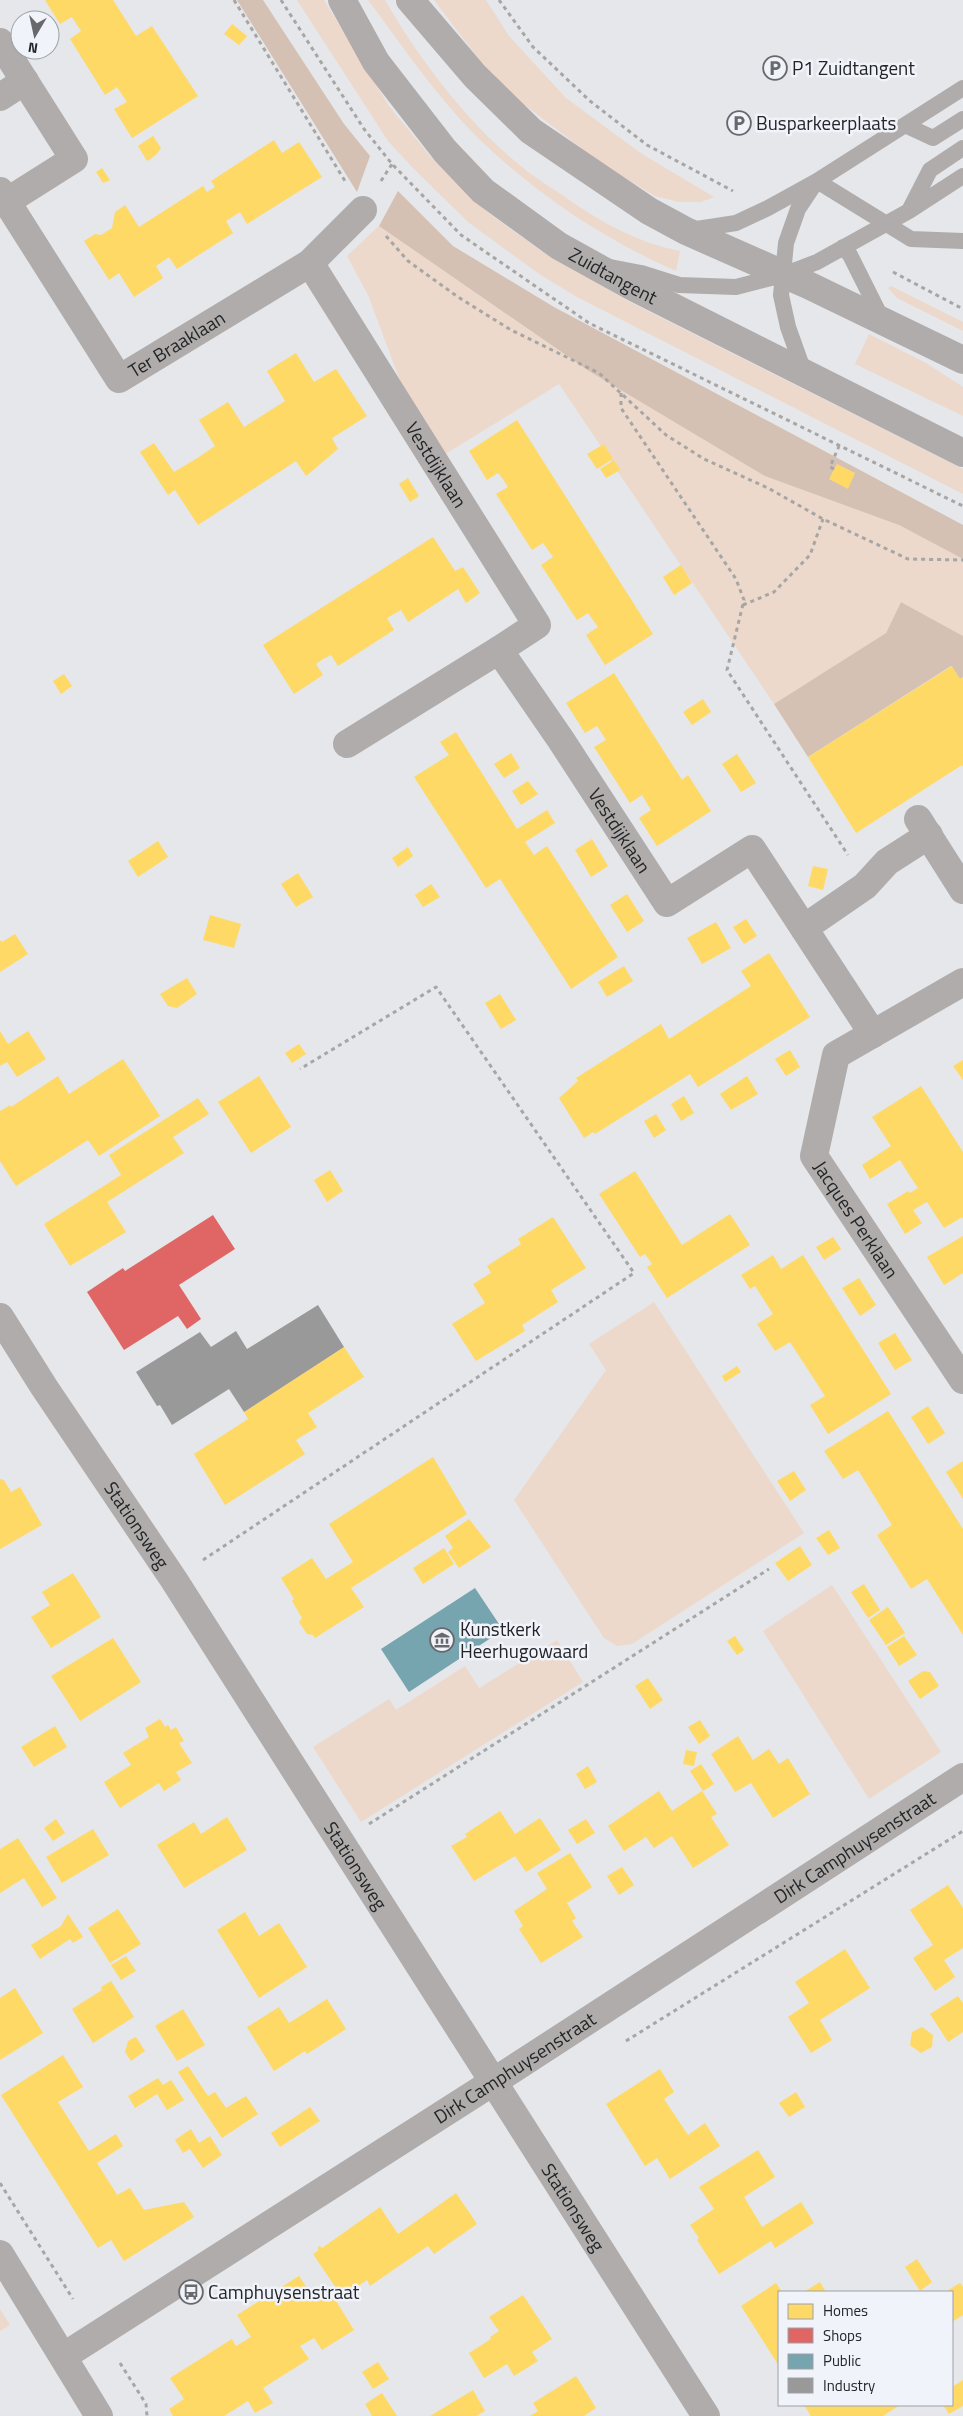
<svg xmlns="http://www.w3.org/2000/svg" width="963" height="2416" font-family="'Titillium Web',sans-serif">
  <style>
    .green { fill: #edd9cb }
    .forest { fill: #d5c1b3 }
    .homes { fill: #ffd966 }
    .shops { fill: #e06666 }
    .public { fill: #76a5af }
    .industry { fill: #999 }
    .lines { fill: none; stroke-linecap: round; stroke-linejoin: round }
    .path { stroke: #a6a6a4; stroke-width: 3; stroke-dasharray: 4 4; stroke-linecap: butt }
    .lane { stroke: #afacab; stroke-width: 16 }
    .street { stroke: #afacab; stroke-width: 28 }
    .secondary { stroke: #afacab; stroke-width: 28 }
    .labels { text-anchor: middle; stroke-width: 5; stroke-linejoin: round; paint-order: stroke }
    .poi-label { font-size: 19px; fill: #242528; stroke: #f0f3fa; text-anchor: start }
    .street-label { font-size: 19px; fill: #242528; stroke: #f0f3fa }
  </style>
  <rect width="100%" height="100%" fill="#e5e7ea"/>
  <path class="green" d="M297 0H324L389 106 430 156 490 214 540 250 626 300 963 469V494L577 297 539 274 468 222 412 167 388 141Z
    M368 0H385C420 61 471 128 527 171 540 181 555 190 568 199 602 223 639 243 680 251L676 271C601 238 533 192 475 135 435 95 402 45 368 0Z
    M434 0H486L509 36 566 98 642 154 714 197 701 202H679L655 196 606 167 513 96 478 58Z
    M379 226 589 371 899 525 963 559V636L901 602 886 633 774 704 559 384 442 456 404 391 368 295 347 256Z
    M891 286 963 322V331L897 298 888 288Z
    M869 334 926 363 963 387V416L855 364Z
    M654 1302 804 1533 632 1644 617 1646 604 1638 514 1500 606 1370 589 1344Z
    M832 1585 941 1752 869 1799 763 1631Z
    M557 1640 583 1682 361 1822 313 1747 389 1699 396 1710 465 1666 479 1688Z
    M0 2309 10 2325 0 2331Z"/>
  <path class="forest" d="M237 0H263L344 124 370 156 357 192Z
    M398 191 453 246 554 307 963 525V559L899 525 765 476 589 371 379 226Z
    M901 602 963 636V677L960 679 951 666 808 757 774 704 886 633Z"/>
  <path class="homes" d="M45 0H113L136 36 152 26 198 96 132 138 114 109 127 102 117 87 105 95 70 39 81 31 72 17 60 24Z
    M232 24 247 36 239 45 224 34Z
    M153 136 161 148 156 155 147 161 138 146Z
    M274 140 282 153 299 142 322 177 247 224 240 212 226 221 233 233 177 269 169 257 156 266 163 278 134 297 119 273 109 280 84 241 95 234 101 235 112 228 115 212 125 205 139 227 203 186 207 192 215 187 211 181Z
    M102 168 110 180 103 183 96 172Z
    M296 353 314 382 336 369 367 416 332 438 338 449 306 476 296 461 198 525 175 490 168 495 140 452 154 443 174 472 199 457 215 446 199 420 228 402 244 427 285 401 267 371Z
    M517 420 653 634 605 665 586 635 598 627 588 613 577 620 541 565 553 557 543 543 532 550 496 494 508 487 503 479 498 473 487 480 469 451Z
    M604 444 613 459 597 469 587 454Z
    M614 460 620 470 606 478 600 469Z
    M837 464 855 473 848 489 829 479Z
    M408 478 419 496 410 502 399 484Z
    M433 537 455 571 463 567 480 593 466 603 458 589 408 622 401 610 387 618 394 630 338 666 331 655 323 659 316 664 323 675 294 694 263 645Z
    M681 565 692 583 674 595 663 577Z
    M952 666 960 679 963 677V767L962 765 856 833 808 757Z
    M614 673 682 780 688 775 711 811 657 846 639 818 651 810 642 795 630 803 594 747 606 740 597 726 585 733 566 703Z
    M64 674 72 686 61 694 53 681Z
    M703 699 711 712 692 725 683 712Z
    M456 732 517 829 547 810 555 823 525 842 534 855 547 846 618 957 571 989 500 879 486 888 414 777 449 755 440 742Z
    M511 753 520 768 504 778 494 764Z
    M737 754 756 783 741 792 722 764Z
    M528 781 538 794 521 805 512 791Z
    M592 839 608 866 591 877 575 850Z
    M158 841 168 857 138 877 128 861Z
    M408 847 413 856 398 867 392 858Z
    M813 866 828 869 823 890 808 886Z
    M298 873 313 897 296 907 281 884Z
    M431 884 440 897 423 907 415 895Z
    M627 894 644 921 627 932 610 905Z
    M210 915 241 924 234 948 203 940Z
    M746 919 757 936 744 944 733 927Z
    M716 922 731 948 702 964 687 938Z
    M15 934 28 954 0 972V940L2 942Z
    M769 953 810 1017 698 1087 690 1074 595 1134 593 1132 584 1138 559 1098 578 1081 576 1078 661 1024 669 1039 751 986 741 971Z
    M624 966 633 981 607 997 598 982Z
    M187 978 197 994 177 1008 168 1006 160 994Z
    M500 994 516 1020 501 1029 485 1003Z
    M0 1031 8 1044 28 1031 46 1059 17 1077 7 1062 0 1066Z
    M299 1044 306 1054 292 1063 285 1053Z
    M790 1050 800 1067 786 1076 775 1059Z
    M123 1059 160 1116 99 1156 88 1140 16 1186 0 1161V1111L10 1105 11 1107 58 1076 69 1094Z
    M963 1060V1080L953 1066Z
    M259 1076 291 1127 251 1153 218 1102Z
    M747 1076 758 1094 731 1110 720 1094Z
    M921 1086 963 1152V1219L962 1217 944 1228 927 1202 913 1210 922 1223 905 1234 887 1204 908 1191 910 1193 918 1188 908 1173 900 1160 870 1179 862 1165 891 1146 872 1117Z
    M684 1096 694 1113 681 1121 671 1104Z
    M198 1098 209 1114 173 1137 184 1153 107 1202 126 1232 70 1266 44 1224 121 1175 109 1155Z
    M656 1114 666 1130 654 1138 644 1121Z
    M330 1170 343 1191 327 1202 314 1180Z
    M635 1171 682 1245 730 1214 750 1245 667 1298 647 1267 652 1264 645 1254 640 1257 599 1194Z
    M553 1217 586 1268 551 1290 558 1302 522 1325 525 1331 476 1361 452 1324 485 1303 473 1284 491 1273 487 1266 521 1244 518 1239Z
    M963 1236V1273L944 1285 927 1257Z
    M833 1237 841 1249 824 1260 816 1247Z
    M773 1255 781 1269 803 1255 891 1394 828 1434 810 1405 825 1396 790 1342 775 1351 757 1324 773 1314 755 1286 750 1289 741 1275Z
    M859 1278 876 1305 860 1316 842 1288Z
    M895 1333 912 1360 895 1370 878 1343Z
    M344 1347 364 1377 308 1413 317 1427 296 1440 305 1454 225 1505 194 1454 248 1419 244 1412Z
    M737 1366 741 1372 725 1382 722 1376Z
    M928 1406 945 1433 928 1444 911 1417Z
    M888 1411 963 1529V1635L927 1579 911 1589 877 1535 892 1525 858 1470 843 1479 824 1451Z
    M433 1457 467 1514 351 1588 364 1607 315 1638 313 1635 307 1634 299 1622 302 1618 292 1601 294 1599 281 1578 312 1558 326 1579 353 1562 329 1524Z
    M963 1461V1499L946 1472Z
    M794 1471 806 1490 790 1501 777 1481Z
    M0 1479 4 1480 11 1492 20 1487 42 1525 0 1549Z
    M469 1519 491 1547 459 1568 448 1552 453 1548 445 1536Z
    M829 1530 840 1548 828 1555 816 1538Z
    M800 1546 812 1565 788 1581 775 1563Z
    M444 1548 454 1564 423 1584 413 1568Z
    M73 1573 101 1617 51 1648 31 1617 50 1605 42 1592Z
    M864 1584 880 1610 868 1618 851 1592Z
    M888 1607 905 1633 886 1645 869 1620Z
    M735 1636 744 1650 737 1655 727 1641Z
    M904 1636 917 1655 899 1666 887 1647Z
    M113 1638 141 1682 80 1721 51 1676Z
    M923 1671 930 1672 939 1686 920 1699 908 1681Z
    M648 1678 663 1700 650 1709 635 1686Z
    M160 1719 165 1727 168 1725 171 1730 176 1727 184 1741 179 1743 192 1763 176 1772 181 1780 164 1791 159 1783 120 1808 104 1782 131 1765 123 1753 149 1737 145 1728Z
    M700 1720 710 1736 699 1744 688 1727Z
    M55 1726 67 1747 34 1767 21 1747Z
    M738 1736 753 1760 769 1749 779 1764 788 1758 810 1794 773 1818 751 1783 735 1792 711 1754Z
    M686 1750 697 1752 694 1766 683 1764Z
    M701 1764 714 1784 703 1791 690 1771Z
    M588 1766 597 1782 585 1789 576 1774Z
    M659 1791 672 1811 702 1791 717 1814 711 1817 729 1845 693 1868 672 1836 654 1848 646 1837 624 1851 608 1826Z
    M500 1811 515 1834 540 1818 561 1850 526 1872 515 1856 474 1881 451 1846 467 1837 465 1834Z
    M227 1817 247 1850 184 1888 157 1845 194 1822 201 1834Z
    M56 1819 65 1833 53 1841 44 1828Z
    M586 1819 595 1833 577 1844 568 1830Z
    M93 1829 109 1855 62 1883 46 1857Z
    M18 1838 57 1898 42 1907 24 1878 0 1893V1849Z
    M570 1853 592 1887 567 1903 576 1918 572 1921 583 1937 541 1963 519 1929 523 1926 514 1911 547 1889 537 1873Z
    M622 1867 634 1885 619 1895 607 1876Z
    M948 1885 963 1908V1948L944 1960 955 1977 935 1991 913 1958 933 1945 910 1910Z
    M118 1909 141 1944 110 1963 88 1928Z
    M245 1912 259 1936 279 1923 307 1967 259 1998 217 1930Z
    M68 1914 83 1937 73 1943 70 1939 40 1959 31 1945 61 1926Z
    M845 1949 870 1988 820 2020 832 2040 811 2053 788 2017 809 2003 795 1982Z
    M126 1956 136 1971 121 1980 111 1965Z
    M111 1981 134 2017 93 2043 72 2009 102 1990 101 1987Z
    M15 1988 43 2033 0 2060V1998Z
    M958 1996 963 2003V2032L948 2042 930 2014Z
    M327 1999 346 2029 307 2054 305 2051 274 2071 247 2027 279 2007 289 2023Z
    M183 2009 205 2045 177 2061 155 2026Z
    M922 2027 933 2035 932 2047 921 2053 910 2045 912 2032Z
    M136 2037 145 2051 131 2061 125 2052 128 2041Z
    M63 2055 83 2087 58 2102 89 2151 116 2134 123 2146 97 2163 116 2193 117 2195 130 2188 144 2210 184 2202 194 2217 124 2261 111 2240 98 2248 1 2095Z
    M188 2066 208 2096 215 2092 226 2108 246 2096 258 2114 222 2138 178 2072Z
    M660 2069 674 2092 664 2099 688 2135 705 2123 720 2146 670 2179 657 2158 645 2166 606 2104Z
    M158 2078 163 2085 171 2080 184 2100 167 2110 157 2094 135 2108 128 2096Z
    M796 2092 805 2107 789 2117 779 2103Z
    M310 2107 320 2121 280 2147 271 2133Z
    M191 2129 199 2143 210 2136 222 2155 203 2168 190 2149 183 2153 175 2140Z
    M758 2150 775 2177 744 2197 762 2227 801 2202 814 2223 775 2248 771 2241 719 2274 697 2240 699 2238 690 2225 714 2209 699 2187Z
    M456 2193 477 2224 434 2254 428 2246 370 2286 367 2280 342 2297 313 2254 319 2250 317 2248 320 2246 322 2248 380 2207 398 2234Z
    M917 2259 932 2282 920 2291 905 2267Z
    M299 2276 313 2297 328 2288 354 2330 322 2350 314 2338 300 2346 309 2359 263 2388 273 2403 255 2413 248 2401 224 2416H173L169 2409 184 2399 170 2378 232 2339 236 2346 251 2337 237 2315Z
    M820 2282 826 2292H804Z
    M776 2283 782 2292H779V2366L741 2306Z
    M960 2283 963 2287V2315L952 2322V2292H945Z
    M523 2295 552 2339 532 2352 538 2361 514 2376 507 2364 484 2378 469 2353 491 2339 490 2337 499 2331 489 2317Z
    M378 2362 389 2379 373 2389 362 2372Z
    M576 2376 596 2408 584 2416H530L538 2411 533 2403Z
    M963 2380V2406L949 2414 943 2405H952V2387Z
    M473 2390 485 2411 476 2416H430Z
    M382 2393 397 2416H372L365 2404Z
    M804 2405H900L883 2416H811Z"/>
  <path class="shops" d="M213 1215 235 1249 179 1285 201 1319 187 1329 178 1316 124 1350 87 1292 123 1268 125 1271Z"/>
  <path class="public" d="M475 1588 503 1630 409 1692 381 1649Z"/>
  <path class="industry" d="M318 1305 344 1347 244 1412 229 1389 172 1425 160 1405 157 1406 136 1372 200 1332 211 1347 236 1331 247 1349Z"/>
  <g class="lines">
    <path class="path" d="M234 0 345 181
      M281 0 364 129 392 164 461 235 589 323 963 506
      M499 0 533 47 590 101 647 145 733 191
      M381 181 392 164
      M386 236 408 261 458 297 511 330 599 373 666 435 704 459 768 488 823 519 908 559 963 560
      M893 272 963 309
      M621 393V408L736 579 744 600 727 670 848 855
      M834 469 830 467 839 446
      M743 605 774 592 810 555 823 519
      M203 1560 634 1273 436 987 300 1069
      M369 1824 769 1569
      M626 2041 963 1831
      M0 2183 73 2299
      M120 2363 146 2404 147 2416"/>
    <path class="lane" d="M905 125 933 138 963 119
      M817 181 911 239 963 241
      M910 209 930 170 963 148
      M690 230 736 223 768 208 817 181 963 88
      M843 247 850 255 882 319
      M610 267 641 273 679 285 736 287 783 275 817 262 909 211 963 176
      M804 372 788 327 781 295 786 243 798 209 814 185"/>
    <g class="street">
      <path d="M0 42 74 159 6 202"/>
      <path d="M0 97 25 81"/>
      <path id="s1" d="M0 191 119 379 310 263 363 210"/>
      <path id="s2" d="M310 263 537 625 499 650 561 740 667 903 752 849 873 1034"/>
      <path d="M347 744 499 650"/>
      <path d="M918 819 963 890"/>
      <path d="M804 928 865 886 887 862 929 835"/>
      <path id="s3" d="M963 982 836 1055 814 1156 963 1380"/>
      <path id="s4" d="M0 1317 44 1387 174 1580 706 2416"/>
      <path d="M0 2254 99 2416"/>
      <path id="s5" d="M64 2356 493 2082 963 1777"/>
    </g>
    <g class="secondary">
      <path id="s6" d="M342 0 376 62 445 151 483 191 559 246 633 287 963 453"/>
      <path d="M410 0 475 76 531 131 649 211 686 231 808 285 963 360"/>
    </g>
  </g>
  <defs>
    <g id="parking-ring" transform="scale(1.25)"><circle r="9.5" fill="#f0f3fa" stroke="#68696c" stroke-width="1.5"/><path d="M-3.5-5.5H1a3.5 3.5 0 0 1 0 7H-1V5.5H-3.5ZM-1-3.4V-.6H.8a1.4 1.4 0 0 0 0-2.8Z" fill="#68696c"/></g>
    <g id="museum-ring" transform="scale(1.25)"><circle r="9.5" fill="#f0f3fa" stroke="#68696c" stroke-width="1.5"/><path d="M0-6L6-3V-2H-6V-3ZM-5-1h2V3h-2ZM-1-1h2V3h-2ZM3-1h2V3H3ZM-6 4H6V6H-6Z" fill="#68696c"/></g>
    <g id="bus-ring" transform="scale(1.25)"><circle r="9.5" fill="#f0f3fa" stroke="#68696c" stroke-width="1.5"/><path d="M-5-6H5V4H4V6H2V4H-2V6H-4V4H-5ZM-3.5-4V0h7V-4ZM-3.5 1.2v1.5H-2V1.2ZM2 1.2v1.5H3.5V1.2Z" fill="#68696c"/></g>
  </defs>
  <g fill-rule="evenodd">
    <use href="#parking-ring" x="775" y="68"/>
    <use href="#parking-ring" x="739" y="123"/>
    <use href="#museum-ring" x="442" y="1640"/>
    <use href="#bus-ring" x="191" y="2292"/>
  </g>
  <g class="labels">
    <g class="poi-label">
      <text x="792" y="75">P1 Zuidtangent</text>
      <text x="756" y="130">Busparkeerplaats</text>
      <text x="460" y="1636">Kunstkerk<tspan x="460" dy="22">Heerhugowaard</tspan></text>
      <text x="208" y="2299">Camphuysenstraat</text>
    </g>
    <g class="street-label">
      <text dy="7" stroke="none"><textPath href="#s6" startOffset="394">Zuidtangent</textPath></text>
      <text dy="7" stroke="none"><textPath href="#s1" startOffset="290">Ter Braaklaan</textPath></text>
      <text dy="7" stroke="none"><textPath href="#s2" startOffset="238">Vestdijklaan</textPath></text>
      <text dy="7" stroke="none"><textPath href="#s2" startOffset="690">Vestdijklaan</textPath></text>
      <text dy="7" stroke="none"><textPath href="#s3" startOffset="326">Jacques Perklaan</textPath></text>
      <text dy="7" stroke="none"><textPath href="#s4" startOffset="249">Stationsweg</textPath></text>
      <text dy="7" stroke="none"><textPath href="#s5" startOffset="940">Dirk Camphuysenstraat</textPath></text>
      <text dy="7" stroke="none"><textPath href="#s4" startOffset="654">Stationsweg</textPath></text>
      <text dy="7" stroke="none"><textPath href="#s5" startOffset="535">Dirk Camphuysenstraat</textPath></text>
      <text dy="7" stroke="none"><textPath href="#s4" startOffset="1059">Stationsweg</textPath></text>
    </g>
  </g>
  <rect x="778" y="2291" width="175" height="115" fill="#f0f3fa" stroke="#9ea1a6"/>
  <rect x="788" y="2304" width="25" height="15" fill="#ffd966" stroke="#9ea1a6"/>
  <text x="823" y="2316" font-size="15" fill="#242528">Homes</text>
  <rect x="788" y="2328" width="25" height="15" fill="#e06666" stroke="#9ea1a6"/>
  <text x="823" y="2341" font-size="15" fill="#242528">Shops</text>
  <rect x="788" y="2354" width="25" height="15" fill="#76a5af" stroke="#9ea1a6"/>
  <text x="823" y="2366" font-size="15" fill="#242528">Public</text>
  <rect x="788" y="2378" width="25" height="15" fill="#999999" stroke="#9ea1a6"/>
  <text x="823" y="2391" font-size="15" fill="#242528">Industry</text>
  <g transform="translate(35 35) rotate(189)"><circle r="24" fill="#f0f3fa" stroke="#9ea1a6"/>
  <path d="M0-4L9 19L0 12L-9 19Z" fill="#68696c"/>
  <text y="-8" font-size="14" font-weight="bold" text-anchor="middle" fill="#242528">N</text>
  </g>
</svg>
